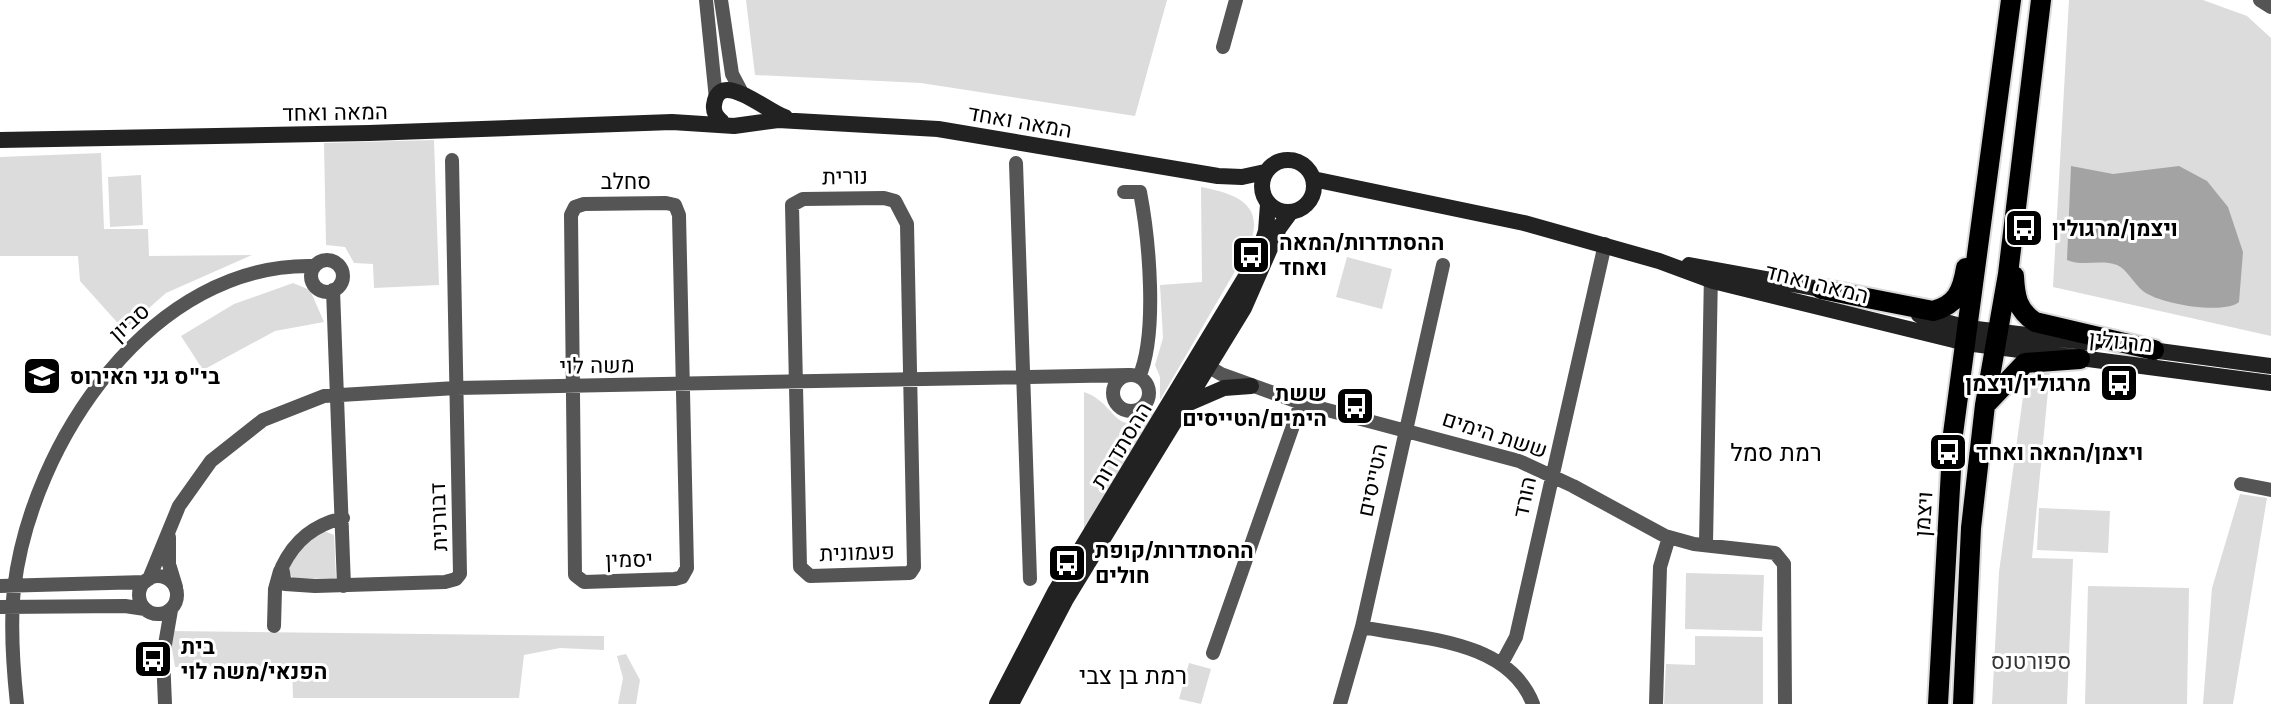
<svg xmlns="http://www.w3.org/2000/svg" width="2271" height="704" font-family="Inter,Heebo,sans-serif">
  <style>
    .green { fill: #dcdcdc }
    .water { fill: #a3a3a3 }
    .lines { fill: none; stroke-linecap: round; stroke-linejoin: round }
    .primary-casing { stroke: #dbdbdb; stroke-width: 24 }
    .street { stroke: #555; stroke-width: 14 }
    .secondary { stroke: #222; stroke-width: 16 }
    .primary { stroke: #000; stroke-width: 20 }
    .labels { text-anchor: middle; stroke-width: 6; stroke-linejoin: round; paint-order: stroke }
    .street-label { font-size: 22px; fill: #000; stroke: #fff }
    .poi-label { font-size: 22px; font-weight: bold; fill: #000; stroke: #fff; text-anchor: start }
    .park-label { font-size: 22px; fill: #333; stroke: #fff }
    .neighbourhood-label { font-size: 24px; fill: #000; stroke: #fff }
  </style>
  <rect width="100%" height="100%" fill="#fff"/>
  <path class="green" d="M746 0H1167L1135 116 921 83 755 75Z
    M2069 0H2203L2247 16 2271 38V336L2053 287Z
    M434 140 439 285 374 288 373 264 354 263 345 247 326 245 324 143Z
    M101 153 104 229H148L149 256 252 255 166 293 124 330 80 281 78 256H0V157Z
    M141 175 143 225 110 227 108 177Z
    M1201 187C1237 194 1266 204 1249 247L1160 400V377L1155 365 1163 338 1160 285 1202 282Z
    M1347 257 1392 269 1382 309 1336 297Z
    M293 283 310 290 324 322 275 331 203 370 181 336 234 304Z
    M2050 370 2032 558 2073 559 2067 704H1992L1999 572 2023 397 2035 375Z
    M1084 392C1118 403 1114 444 1156 410L1084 535Z
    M2240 494 2267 498 2233 704H2203L2212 588Z
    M2039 508 2110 511 2108 553 2037 550Z
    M324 531 334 535 336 578 293 579 289 571C295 550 306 542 324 531Z
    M1686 573 1764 575 1762 631 1685 629Z
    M2088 586 2189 588 2187 704H2085Z
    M169 631 604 636V650L560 648 524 655 519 698H293L292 666 175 667Z
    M1695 636 1763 637V704H1664L1666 664 1695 665Z
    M626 654 640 680 636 704H618L623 678 617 656Z
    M1189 663 1211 669 1201 704 1179 699Z"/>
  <path class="water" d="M2071 166 2113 174 2179 166 2207 181 2228 207 2243 252 2239 302C2223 315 2159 304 2143 291 2134 284 2127 269 2117 265 2100 259 2083 267 2067 260Z"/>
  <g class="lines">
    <g class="primary-casing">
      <path id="primary" d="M2014 276C2015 296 2017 310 2035 322L2154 350
        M1821 289 1933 311C1956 305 1962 292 1966 268
        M1988 402 2025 363 2080 359
        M1938 704 1953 434 2011 0
        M1963 704 1971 528 1985 405 2008 274 2041 0"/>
    </g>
    <path class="street" d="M706 0 716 99
      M721 0 732 74 741 91
      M2260 0 2271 7
      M1223 47 1236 0
      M1016 163 1030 579
      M1124 192H1140C1149 239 1158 334 1139 377
      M884 198 895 201 907 224 914 567 910 573 810 576 800 567 792 205 803 199Z
      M666 203 675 205 679 215 687 568 682 577 675 579 584 582 575 575 571 215 575 207 584 204Z
      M311 276a16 16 0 1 1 32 0a16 16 0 1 1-32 0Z
      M333 290 344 586
      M1199 361 1221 374 1301 403 1519 461 1573 486 1665 536 1694 544 1775 553 1784 564 1785 704
      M1113 393a18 18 0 1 1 36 0a18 18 0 1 1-36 0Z
      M2241 484 2271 490
      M343 518C314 525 295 540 282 567L285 584 315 586 445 582 456 579 460 574 452 160
      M169 537V564L176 587
      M1706 544 1711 273
      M139 595a19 19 0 1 1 38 0a19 19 0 1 1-38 0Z
      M149 579 179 506 211 461 263 420 324 396 456 388 1129 375
      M0 586 145 582
      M0 607 125 606 145 609
      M274 626 275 589 280 571
      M1362 627C1420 639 1508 639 1533 704
      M1213 653 1301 403
      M1502 663 1516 637 1605 244
      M17 704C13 667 10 626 14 589 31 443 152 261 315 266
      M165 704 163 656 171 610
      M1340 704 1362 627 1443 265
      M1656 704 1660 567 1669 537"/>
    <path class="secondary" d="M722 122C717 117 713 113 714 105 719 67 768 113 785 117
      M0 140 369 133 672 122 734 126 778 120 938 129 1218 176 1242 177 1265 172
      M1262 186a26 26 0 1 1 52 0a26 26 0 1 1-52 0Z
      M1313 179 1524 223 1659 261 1713 281 1966 343 2271 383
      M1689 265 1831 291
      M1919 315 1968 328 2093 343
      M2144 349 2271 366
      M1187 404 1224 388 1251 386
      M997 704 1055 592 1257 258 1266 231 1268 204
      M1011 704 1066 599 1244 308 1279 228 1290 213"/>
    <use href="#primary" class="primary"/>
  </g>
  <defs>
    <g id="bus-square" transform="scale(2)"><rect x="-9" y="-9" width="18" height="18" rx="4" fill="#000" stroke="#fff"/><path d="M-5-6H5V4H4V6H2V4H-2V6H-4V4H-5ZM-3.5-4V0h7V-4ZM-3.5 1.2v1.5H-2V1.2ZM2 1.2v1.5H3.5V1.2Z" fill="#fff"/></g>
    <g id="school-square" transform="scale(2)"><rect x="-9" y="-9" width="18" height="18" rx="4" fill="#000" stroke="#fff"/><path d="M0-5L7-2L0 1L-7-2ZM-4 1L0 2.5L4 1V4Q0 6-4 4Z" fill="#fff"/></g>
  </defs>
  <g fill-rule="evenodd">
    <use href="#bus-square" x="2024" y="228"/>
    <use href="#bus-square" x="1251" y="255"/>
    <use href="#school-square" x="42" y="376"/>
    <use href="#bus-square" x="2119" y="383"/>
    <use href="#bus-square" x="1355" y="406"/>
    <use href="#bus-square" x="1948" y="452"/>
    <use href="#bus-square" x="1067" y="563"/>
    <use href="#bus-square" x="153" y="659"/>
  </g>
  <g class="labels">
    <g class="street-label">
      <text transform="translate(335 112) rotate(-1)" y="8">המאה ואחד</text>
      <text transform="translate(1020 121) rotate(10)" y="8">המאה ואחד</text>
      <text transform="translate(845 176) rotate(-1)" y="8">נורית</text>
      <text x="626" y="189">סחלב</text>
      <text transform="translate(1817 283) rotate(14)" y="8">המאה ואחד</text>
      <text transform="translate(129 322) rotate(-42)" y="8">סביון</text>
      <text transform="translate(2121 341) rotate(6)" y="8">מרגולין</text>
      <text transform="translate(597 365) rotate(-1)" y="8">משה לוי</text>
      <text transform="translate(1495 434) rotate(18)" y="8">ששת הימים</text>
      <text transform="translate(1121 445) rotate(-59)" y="8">ההסתדרות</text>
      <text transform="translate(1372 480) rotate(-78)" y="8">הטייסים</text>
      <text transform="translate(1524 497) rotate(-78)" y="8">הורד</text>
      <text transform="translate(1923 514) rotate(-86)" y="8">ויצמן</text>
      <text transform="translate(438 517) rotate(-92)" y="8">דבורנית</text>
      <text transform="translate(857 552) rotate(-2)" y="8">פעמונית</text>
      <text transform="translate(629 559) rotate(-2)" y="8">יסמין</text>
    </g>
    <g class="poi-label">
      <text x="2052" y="236">ויצמן/מרגולין</text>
      <text x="1279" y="250">ההסתדרות/המאה<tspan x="1279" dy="25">ואחד</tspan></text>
      <text x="70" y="384">בי"ס גני האירוס</text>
      <text x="2091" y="391" text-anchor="end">מרגולין/ויצמן</text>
      <text x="1327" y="401" text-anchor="end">ששת<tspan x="1327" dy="25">הימים/הטייסים</tspan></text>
      <text x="1976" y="460">ויצמן/המאה ואחד</text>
      <text x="1095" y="558">ההסתדרות/קופת<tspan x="1095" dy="25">חולים</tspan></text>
      <text x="181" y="654">בית<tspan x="181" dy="25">הפנאי/משה לוי</tspan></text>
    </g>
    <g class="park-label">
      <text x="2031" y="669">ספורטנס</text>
    </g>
    <g class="neighbourhood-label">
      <text x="1776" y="461">רמת סמל</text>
      <text x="1133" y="684">רמת בן צבי</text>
    </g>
  </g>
</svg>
